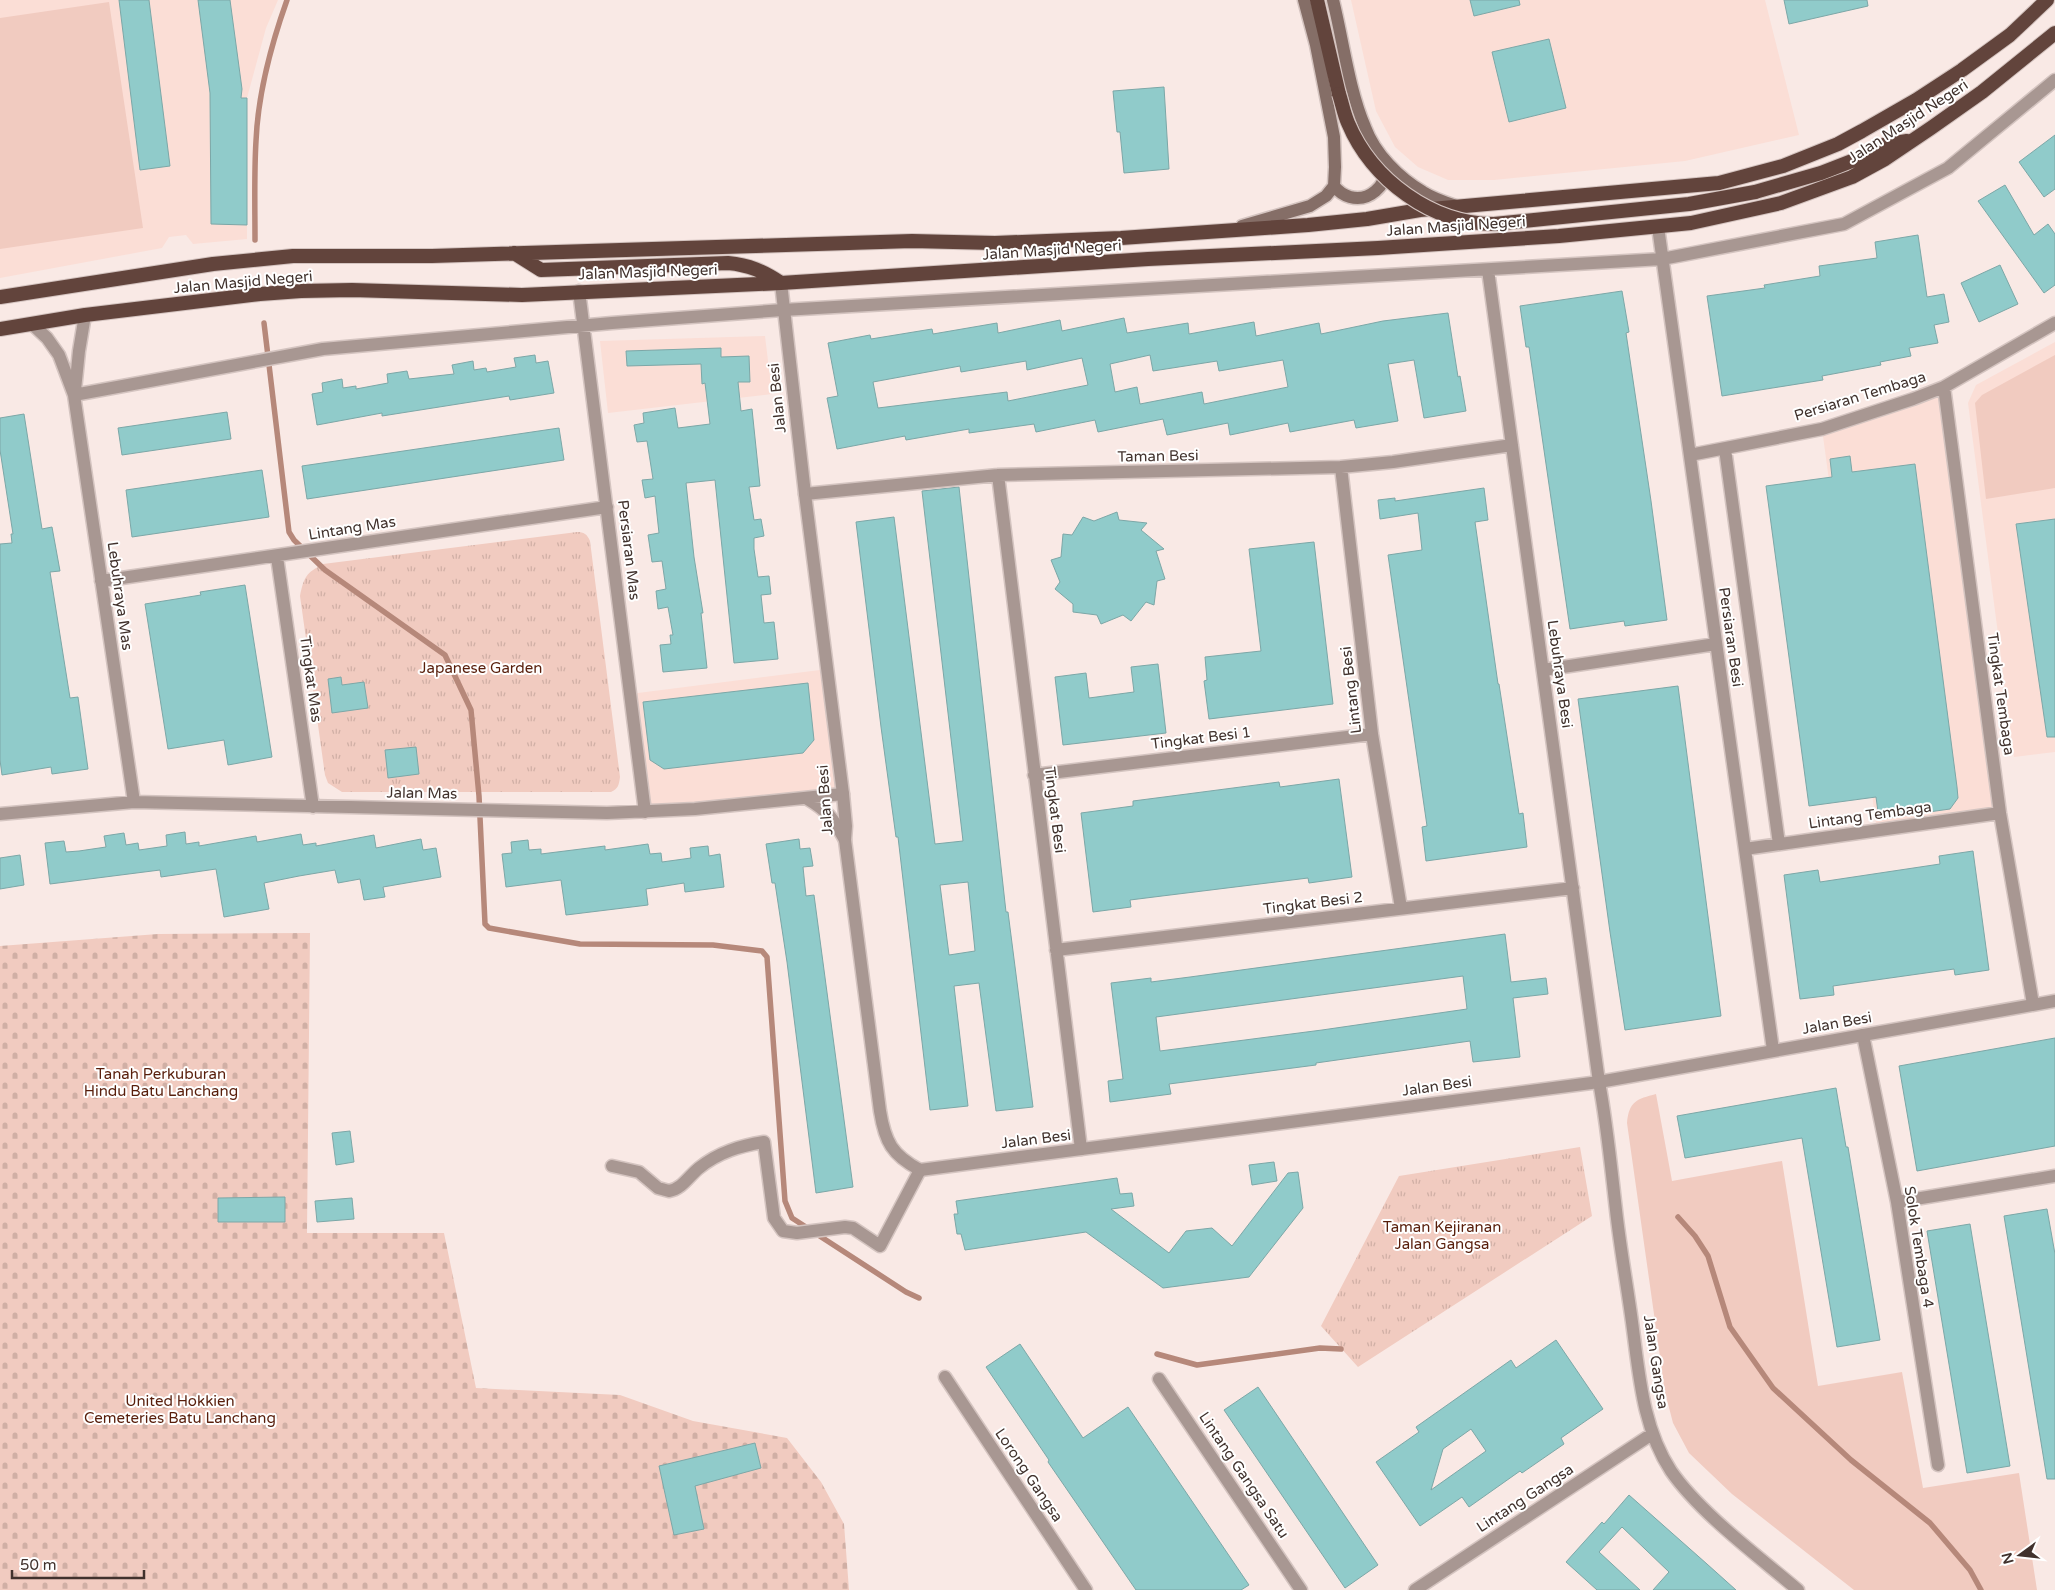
<svg xmlns="http://www.w3.org/2000/svg" width="2055" height="1590" font-family="'Varela Round',sans-serif">
  <style>
    .built { fill: #fbded6 }
    .grass { fill: #f1cbc0 }
    .cemetery { fill: url(#cemetery-stones) }
    .park { fill: url(#park-tufts) }
    .lines { fill: none; stroke-linecap: round; stroke-linejoin: round }
    .stream { stroke: #b6887a; stroke-width: 5.5 }
    .building { fill: #90cbca; stroke: #7ca7a7; fill-rule: evenodd }
    .minor-casing { stroke: #d4c4c0; stroke-width: 15 }
    .tertiary-casing { stroke: #d4c4c0; stroke-width: 15 }
    .secondary-casing { stroke: #d4c4c0; stroke-width: 15 }
    .trunk-casing { stroke: #d4c4c0; stroke-width: 16 }
    .minor { stroke: #a89792; stroke-width: 12 }
    .tertiary { stroke: #a89792; stroke-width: 12 }
    .secondary { stroke: #856e67; stroke-width: 12 }
    .trunk { stroke: #62443c; stroke-width: 14 }
    .trunk-bridge-casing { stroke: #d4c4c0; stroke-width: 16; stroke-linecap: butt }
    .trunk-bridge { stroke: #62443c; stroke-width: 14 }
    .labels { text-anchor: middle; stroke-width: 4; stroke-linejoin: round; paint-order: stroke }
    .street-label { font-size: 15px; fill: #41322d; stroke: #fff }
    .park-label { font-size: 15px; fill: #581e0b; stroke: #fff }
  </style>
  <defs>
    <pattern id="cemetery-stones" width="16" height="16" patternUnits="userSpaceOnUse" patternTransform="scale(1.25)"><rect width="16" height="16" fill="#f1cbc0"/><path d="M2 7V4a2 2 0 0 1 4 0v3zM10 15v-3a2 2 0 0 1 4 0v3z" fill="#d0afa5"/></pattern>
    <pattern id="park-tufts" width="24" height="20" patternUnits="userSpaceOnUse" patternTransform="scale(1.25)"><rect width="24" height="20" fill="#f1cbc0"/><path d="M3 7l-1-3M5 7V3M7 7l1-3M15 17l-1-3M17 17v-4M19 17l1-3" fill="none" stroke="#d0afa5"/></pattern>
  </defs>
  <rect width="100%" height="100%" fill="#f9e9e5"/>
  <path class="built" d="M0 0H278L266 28 247 98V239L193 244 186 235 169 237 162 248 0 278Z
    M1351 0H1765L1799 135 1685 161 1494 180H1448L1418 167 1395 147 1376 111Z
    M765 336 772 394 608 413 600 341Z
    M2055 342V752L2014 757 1968 403 1976 385Z
    M1944 387 2000 813 1877 831 1822 429Z
    M828 669 843 794 645 812 630 694Z"/>
  <path class="grass" d="M109 2 143 228 0 249V18Z
    M2055 355V488L1986 499 1975 403 1982 395Z
    M1656 1094 1672 1181 1782 1161 1818 1386 1902 1372 1923 1488 2019 1473 2037 1590H1854L1732 1494 1689 1453 1673 1423 1665 1392 1627 1123C1629 1101 1637 1099 1656 1094Z"/>
  <path class="cemetery" d="M310 933 307 1233H444L476 1388 620 1395 693 1421 787 1438 821 1482 844 1524 849 1590H0V946L158 934Z"/>
  <path class="park" d="M577 532C584 532 587 534 590 541L620 777C619 785 618 789 611 792H342L328 783 325 775 300 596C304 577 306 573 323 564Z
    M1580 1147 1592 1216 1358 1367 1321 1326 1399 1176Z"/>
  <g class="lines">
    <path class="stream" d="M255 240C255 207 254 174 256 141 258 93 271 45 287 0
      M264 323 289 532 294 540 325 570 445 655 471 710 479 796 485 924 489 928 580 944 713 945 762 951 767 957 785 1201 792 1218 906 1292 919 1298
      M1678 1217 1695 1236 1708 1256 1730 1327 1773 1388 1851 1460 1930 1523 1970 1570 1981 1590
      M1157 1354 1197 1365 1320 1348 1341 1349"/>
  </g>
  <path class="building" d="M119 0H149L170 166 140 170Z
    M198 0H230L242 89 241 98H247V225L211 224 210 93Z
    M1470 0H1519L1520 5 1474 16Z
    M1784 0H1867L1868 6 1789 24Z
    M1549 39 1566 108 1509 122 1492 52Z
    M1164 87 1169 169 1124 173 1120 132H1117L1113 91Z
    M2055 135V189L2044 197 2019 162Z
    M2005 185 2034 235 2048 224 2055 234V285L2044 293 1978 201Z
    M1918 235 1927 297 1944 294 1949 322 1934 325 1938 343 1909 348 1911 356 1880 362 1881 365 1822 376 1823 380 1722 396 1707 296 1765 288 1764 285 1820 276 1819 266 1877 258 1875 242Z
    M2000 265 2018 304 1979 322 1961 283Z
    M1622 291 1629 332 1626 333 1651 501 1667 620 1625 626 1624 621 1570 629 1529 347H1526L1520 306Z
    M1448 313 1458 377 1460 376 1466 411 1424 418 1414 360 1388 364 1398 421 1356 428 1354 420 1290 432 1288 423 1230 435 1228 423 1167 435 1163 419 1098 432 1095 420 1036 432 1034 424 969 433V429L906 440 905 436 837 449 827 398 838 396 828 343 870 335 871 339 932 329 933 334 997 323 998 333 1060 320 1062 331 1124 318 1127 333 1188 323 1189 334 1254 322 1256 336 1319 323 1321 334 1383 321ZM1150 355 1153 371 1217 361 1219 371 1283 360 1288 387 1204 404 1202 392 1140 404 1137 387 1115 392 1110 364ZM1082 358 1088 385 1008 401 1007 392 878 408 873 382 960 366 961 372 1026 361 1027 370Z
    M721 348V357L749 356 750 382H738L741 411 752 409 760 486 749 487 754 520 761 519 764 536 754 538V549L758 577 769 576 771 594 761 595 764 623 774 622 778 659 734 663 715 480 686 483 694 557 703 613H701L707 668 663 672 660 645 671 644 670 635H673L668 607 658 609 656 591 666 589 662 561 652 562 648 535 659 533 658 524 655 496 645 498 642 480 653 479 647 441 637 442 634 425 644 423 643 413 675 408 678 428 710 424 705 383 702 384 701 364 627 366 626 351Z
    M535 355 536 363 548 361 554 393 510 400 509 396 382 416V413L317 425 312 394 323 392 322 383 342 379 343 388 356 386V389L388 383 387 374 407 371 409 379 454 374 452 365 473 361 474 370 486 368 487 372 516 367 514 358Z
    M227 412 231 439 122 455 118 428Z
    M24 414 42 529 52 527 60 571 50 572 70 698 78 697 88 769 52 774 51 767 2 775 0 760V544L12 543 11 534H13L0 450V418Z
    M559 428 564 460 307 499 302 466Z
    M1850 456 1852 472 1915 464 1957 787 1958 798 1950 809 1879 819 1876 797 1809 806 1766 486 1832 477 1830 459Z
    M262 470 269 517 132 537 126 490Z
    M959 487 1006 912H1008L1033 1107 996 1111 979 983 954 986 968 1106 930 1110 898 837H896L881 727 856 522 894 517 935 844 963 841 922 491ZM968 882 975 951 949 955 940 885Z
    M1484 488 1488 520 1475 522 1498 684H1499L1519 814 1523 813 1527 847 1426 861 1422 827 1427 826 1388 555 1422 550 1418 513 1380 519 1378 500 1395 498V501Z
    M1117 512 1119 520 1147 523 1141 530 1164 549 1156 551 1165 579 1157 581 1154 605 1146 602 1131 621 1123 615 1101 624 1097 615 1073 612V604L1055 589 1060 582 1051 560 1061 557 1063 534 1072 535 1083 517 1094 521Z
    M2055 519V737H2047L2016 524Z
    M1314 542 1333 704 1209 719 1204 681 1207 680 1205 657 1261 651 1249 549Z
    M245 585 272 757 228 765 224 740 168 749 145 604 201 595 200 592Z
    M1158 664 1166 733 1063 745 1055 677 1086 673 1089 698 1134 692 1131 667Z
    M341 677 342 685 364 682 368 708 332 713 328 679Z
    M808 683 814 740 803 753 664 769 650 760 643 702Z
    M1678 686 1721 1016 1625 1030 1610 932 1578 699Z
    M416 747 419 774 388 778 385 750Z
    M1339 779 1352 877 1309 883 1308 878 1162 896 1130 900 1131 907 1093 912 1081 813 1133 806V801L1164 797 1279 782 1280 787Z
    M185 832 186 844 199 842V846L256 836 257 842 301 834 303 845 316 843V846L374 835 376 848 421 839 423 850 436 848 441 877 383 887 385 897 364 900 360 879 338 883 335 870 299 876 264 883 269 909 224 917 216 869 161 877 160 870 50 884 45 843 64 841 66 852 79 851 106 847 104 836 124 833 126 845 138 843 139 850 167 846 166 835Z
    M799 839 800 849 810 848 813 866 803 867 806 896 814 895 853 1187 816 1193 787 962 775 883H772L766 844Z
    M528 840 529 850 541 849V854L605 846V850L648 844 650 854 661 853 662 862 691 858 690 848 708 846 709 856 720 854 724 887 685 892 684 883 646 889 648 905 566 915 561 880 506 887 502 854 512 853 511 842Z
    M1973 851 1989 970 1955 975 1954 969 1833 986 1834 995 1800 999 1784 875 1818 870 1820 882 1940 864 1939 856Z
    M20 855 24 885 0 889V858Z
    M1505 934 1511 982 1546 978 1548 994 1513 998 1520 1057 1473 1062 1470 1041 1316 1063V1065L1169 1084 1171 1094 1110 1102 1108 1081 1123 1079 1111 983 1151 978V982L1190 977ZM1463 976 1467 1009 1322 1030 1160 1051 1156 1017Z
    M2055 1038V1146L1917 1171 1899 1066Z
    M1836 1088 1846 1147H1848L1880 1340 1837 1347 1802 1138 1685 1158 1677 1116Z
    M350 1131 354 1162 336 1165 332 1133Z
    M1274 1162 1277 1181 1252 1185 1249 1165Z
    M1298 1172 1303 1208 1249 1277 1163 1288 1086 1232 965 1250 961 1234H957L954 1214H958L956 1201 1117 1178 1120 1194 1132 1193 1134 1206 1111 1209 1169 1253 1186 1231 1212 1228 1232 1246 1288 1173Z
    M285 1197V1222H218V1198Z
    M352 1198 354 1219 317 1222 315 1201Z
    M2047 1209 2055 1254V1479H2047L2004 1216Z
    M1970 1224 2010 1466 1967 1473 1927 1231Z
    M1556 1340 1603 1409 1561 1438 1564 1444 1522 1473 1520 1471 1469 1507 1462 1497 1420 1526 1376 1462 1419 1432 1416 1427 1511 1360 1516 1368ZM1471 1429 1486 1451 1431 1490 1443 1449Z
    M1020 1344 1083 1438 1128 1407 1249 1585 1241 1590H1136L1048 1462 1049 1460 986 1367Z
    M1258 1387 1378 1565 1345 1588 1224 1410Z
    M755 1443 761 1468 695 1486 704 1529 674 1535 659 1466Z
    M1629 1495 1707 1564 1736 1590H1653L1669 1572 1622 1527 1599 1552 1640 1590H1597L1566 1562 1602 1522 1604 1524Z"/>
  <g class="lines">
    <g class="minor-casing">
      <path id="minor" d="M1658 227 1773 1050
        M1488 270 1599 1082C1607 1124 1611 1167 1616 1210 1620 1247 1627 1285 1632 1322 1639 1372 1642 1427 1671 1471 1700 1513 1758 1556 1798 1590
        M579 291 645 812
        M32 324 47 338 59 355 74 395 134 802
        M1944 387 2000 813 2033 1004
        M75 390 79 351 85 315
        M74 395 323 349 612 323 783 310 1662 259 1844 224 1948 168 2055 80
        M1725 449 1779 844
        M1690 455 1822 429 1913 399 1944 387 2055 323
        M1341 467 1372 734 1401 908
        M998 475 1081 1149
        M805 494 998 475 1341 467 1393 462 1512 445
        M277 557 313 807
        M101 581 607 507
        M1543 670 1716 644
        M1034 775 1372 734
        M806 798C828 811 833 818 845 840
        M0 814 134 802 607 813 695 809 843 794
        M1745 849 2000 813
        M1056 950 1573 888
        M1863 1035 1897 1202 1938 1465
        M612 1166 639 1172 658 1188 669 1191C682 1189 689 1176 699 1168 719 1152 740 1146 764 1142L774 1218 783 1231 797 1233 845 1227 853 1228 880 1246 920 1170
        M1897 1202 2055 1176
        M945 1377 1086 1590
        M1159 1379 1301 1590
        M1415 1590 1652 1434"/>
    </g>
    <g class="tertiary-casing">
      <path id="tertiary" d="M781 283 805 494 843 794 846 826 845 840 880 1111C885 1142 892 1155 920 1170L1599 1082 2055 1001"/>
    </g>
    <g class="secondary-casing">
      <path id="secondary" d="M1333 0C1343 40 1349 90 1365 127 1375 154 1399 178 1423 192 1434 199 1447 203 1459 207
        M1334 186C1338 191 1343 195 1350 197 1369 202 1387 186 1386 167
        M1242 226 1310 206 1326 196 1334 186 1335 167 1334 137 1316 45 1304 0"/>
    </g>
    <g class="trunk-casing">
      <path id="trunk" d="M1317 0 1339 94
        M1755 192 1821 173 1857 159 1884 145 1907 141
        M514 253 541 270 728 263C749 265 763 271 781 283
        M0 297 213 264 293 256H432L912 241 995 243 1121 238 1308 225 1367 219 1420 210 1719 183 1783 166 1838 144 1862 131 1916 100 1962 70 2010 35 2047 0
        M0 329 85 315 260 294 301 291 352 290 522 295 781 283 1148 259 1378 248 1559 236 1691 223 1781 203 1852 177 1885 159 1931 128 1982 92 2055 33"/>
    </g>
    <use href="#minor" class="minor"/>
    <use href="#tertiary" class="tertiary"/>
    <use href="#secondary" class="secondary"/>
    <use href="#trunk" class="trunk"/>
    <g class="trunk-bridge-casing">
      <path id="trunk-bridge" d="M1339 94C1342 103 1344 114 1348 123 1372 180 1432 224 1494 224L1689 204 1755 192"/>
    </g>
    <use href="#trunk-bridge" class="trunk-bridge"/>
  </g>
  <g class="labels">
    <g class="street-label">
      <text transform="translate(1908 121) rotate(-33)" y="5">Jalan Masjid Negeri</text>
      <text transform="translate(1456 226) rotate(-4)" y="5">Jalan Masjid Negeri</text>
      <text transform="translate(1052 250) rotate(-4)" y="5">Jalan Masjid Negeri</text>
      <text transform="translate(648 272) rotate(-2)" y="5">Jalan Masjid Negeri</text>
      <text transform="translate(243 282) rotate(-5)" y="5">Jalan Masjid Negeri</text>
      <text transform="translate(1860 396) rotate(-17)" y="5">Persiaran Tembaga</text>
      <text transform="translate(777 398) rotate(-96)" y="5">Jalan Besi</text>
      <text transform="translate(1158 456) rotate(-1)" y="5">Taman Besi</text>
      <text transform="translate(352 528) rotate(-9)" y="5">Lintang Mas</text>
      <text transform="translate(629 550) rotate(83)" y="5">Persiaran Mas</text>
      <text transform="translate(120 596) rotate(82)" y="5">Lebuhraya Mas</text>
      <text transform="translate(1731 637) rotate(82)" y="5">Persiaran Besi</text>
      <text transform="translate(1560 674) rotate(82)" y="5">Lebuhraya Besi</text>
      <text transform="translate(311 679) rotate(82)" y="5">Tingkat Mas</text>
      <text transform="translate(1351 690) rotate(-97)" y="5">Lintang Besi</text>
      <text transform="translate(2001 694) rotate(82)" y="5">Tingkat Tembaga</text>
      <text transform="translate(1201 738) rotate(-7)" y="5">Tingkat Besi 1</text>
      <text transform="translate(422 793) rotate(1)" y="5">Jalan Mas</text>
      <text transform="translate(825 800) rotate(-94)" y="5">Jalan Besi</text>
      <text transform="translate(1055 810) rotate(83)" y="5">Tingkat Besi</text>
      <text transform="translate(1870 815) rotate(-8)" y="5">Lintang Tembaga</text>
      <text transform="translate(1313 903) rotate(-7)" y="5">Tingkat Besi 2</text>
      <text transform="translate(1837 1023) rotate(-10)" y="5">Jalan Besi</text>
      <text transform="translate(1437 1086) rotate(-8)" y="5">Jalan Besi</text>
      <text transform="translate(1036 1139) rotate(-7)" y="5">Jalan Besi</text>
      <text transform="translate(1919 1247) rotate(81)" y="5">Solok Tembaga 4</text>
      <text transform="translate(1656 1362) rotate(81)" y="5">Jalan Gangsa</text>
      <text transform="translate(1029 1475) rotate(56)" y="5">Lorong Gangsa</text>
      <text transform="translate(1244 1475) rotate(56)" y="5">Lintang Gangsa Satu</text>
      <text transform="translate(1525 1498) rotate(-33)" y="5">Lintang Gangsa</text>
    </g>
    <g class="park-label">
      <text x="481" y="673">Japanese Garden</text>
      <text x="161" y="1079">Tanah Perkuburan<tspan x="161" dy="17">Hindu Batu Lanchang</tspan></text>
      <text x="1442" y="1232">Taman Kejiranan<tspan x="1442" dy="17">Jalan Gangsa</tspan></text>
      <text x="180" y="1406">United Hokkien<tspan x="180" dy="17">Cemeteries Batu Lanchang</tspan></text>
    </g>
  </g>
  <g transform="translate(2020 1555) rotate(255)" stroke="#ffffff" stroke-width="4" paint-order="stroke">
  <path d="M0-4L9 19L0 12L-9 19Z" fill="#41322d"/>
  <text y="-8" font-size="14" font-weight="bold" text-anchor="middle" fill="#41322d">N</text>
  </g>
  <path d="M12 1570v8h132v-8" fill="none" stroke="#41322d" stroke-width="2.5"/>
  <text x="20" y="1570" font-size="15" fill="#41322d" stroke="#ffffff" stroke-width="4" paint-order="stroke">50 m</text>
</svg>
